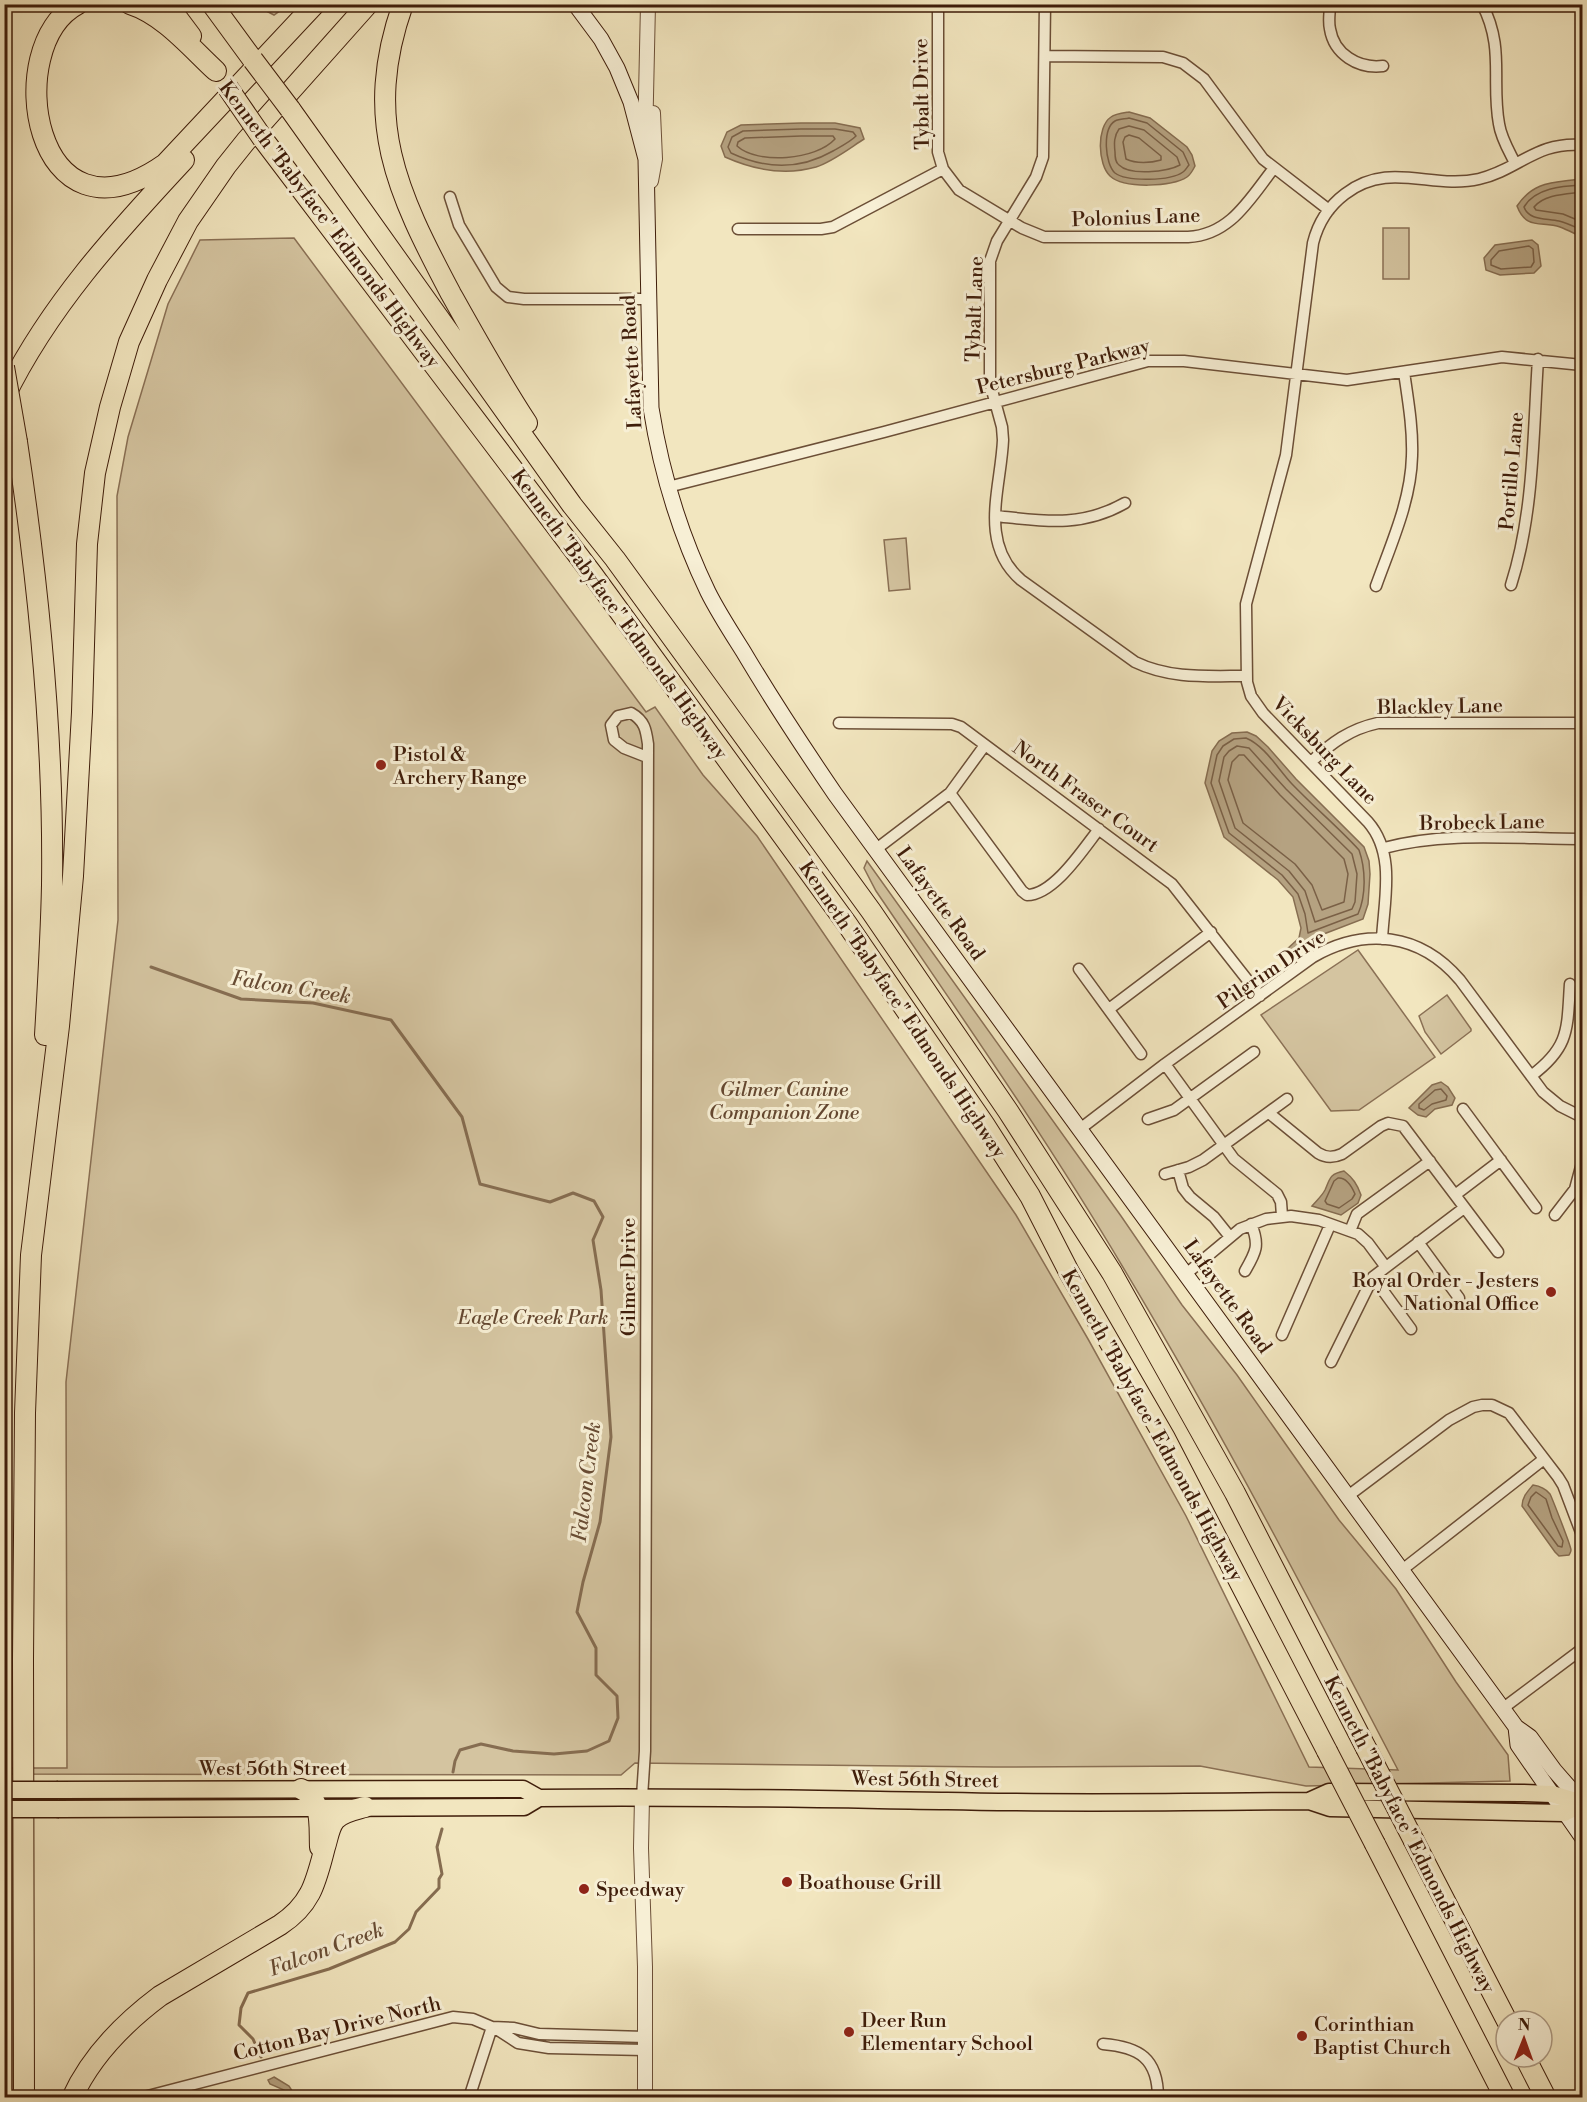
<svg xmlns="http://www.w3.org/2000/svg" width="1587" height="2102" font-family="'Libre Bodoni',serif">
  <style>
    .green { fill: #d4c4a0; stroke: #8a7055; stroke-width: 1.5 }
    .water { fill: #b5a281; stroke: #866d51; stroke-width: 1.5 }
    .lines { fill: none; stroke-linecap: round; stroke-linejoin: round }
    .shore { stroke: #7a6046; stroke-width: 1.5 }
    .stream { stroke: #866d51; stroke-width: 3 }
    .minor-casing { stroke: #6c4f37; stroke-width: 13 }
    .tertiary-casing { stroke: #6c4f37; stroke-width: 16 }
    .secondary-casing { stroke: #3f1d0a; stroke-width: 17 }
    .primary-casing { stroke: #3f1d0a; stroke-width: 19 }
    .motorway-casing { stroke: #3f1d0a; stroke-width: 22 }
    .minor { stroke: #f7efd5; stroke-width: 10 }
    .tertiary { stroke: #f7efd5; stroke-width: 14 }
    .secondary { stroke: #f7efd5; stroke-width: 15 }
    .primary { stroke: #f2e6bf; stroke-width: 16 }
    .motorway { stroke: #f2e6bf; stroke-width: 20 }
    .primary-bridge-casing { stroke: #3f1d0a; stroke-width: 19; stroke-linecap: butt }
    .motorway-bridge-casing { stroke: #3f1d0a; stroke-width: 22; stroke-linecap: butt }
    .primary-bridge { stroke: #f2e6bf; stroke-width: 16 }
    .motorway-bridge { stroke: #f2e6bf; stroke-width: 20 }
    .poi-dot { fill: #8f2418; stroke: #f7efd5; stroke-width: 2 }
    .labels { text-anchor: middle; stroke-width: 6; stroke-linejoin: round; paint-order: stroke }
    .street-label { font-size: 20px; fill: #3f1d0a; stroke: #f7efd5 }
    .poi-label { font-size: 20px; fill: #3f1d0a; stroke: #f7efd5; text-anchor: start }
    .park-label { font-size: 20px; font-style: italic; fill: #644730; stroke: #f7efd5 }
    .water-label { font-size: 21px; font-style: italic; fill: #684c34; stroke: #f7efd5 }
  </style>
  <rect width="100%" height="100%" fill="#f2e6bf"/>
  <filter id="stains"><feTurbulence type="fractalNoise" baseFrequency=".00333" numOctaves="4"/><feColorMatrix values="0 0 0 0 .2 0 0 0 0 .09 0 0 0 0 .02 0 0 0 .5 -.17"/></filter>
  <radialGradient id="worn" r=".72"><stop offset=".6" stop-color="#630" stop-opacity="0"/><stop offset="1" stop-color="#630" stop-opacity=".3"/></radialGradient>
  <path class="green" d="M255 5H288L274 15Z
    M1383 228H1409V279H1383Z
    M294 238 646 712 655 707 703 775 757 836 1016 1215 1088 1339 1186 1516 1309 1767 1398 1770C1310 1601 1222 1432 1124 1269 1047 1139 961 1016 876 891L864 868 867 861 1121 1216 1182 1305 1237 1375 1339 1520 1396 1589 1456 1682 1508 1755 1510 1781 1306 1786 1200 1766 994 1767 635 1763 621 1775 5 1774V1768H67L66 1382 118 920 117 496 128 437 168 304 200 240Z
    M906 538 910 589 889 591 884 540Z
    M1358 950 1435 1057 1359 1110 1331 1111 1261 1015Z
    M1447 995 1471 1029V1031L1441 1054 1425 1032 1419 1016Z"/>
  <path class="water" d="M1129 112 1150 118 1187 147 1192 155 1195 166C1193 170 1190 175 1187 177 1172 187 1124 189 1110 176 1098 165 1096 127 1111 117 1115 114 1123 113 1129 112Z
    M801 123H835L860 128 864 139C850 148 832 162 816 167 784 176 754 170 725 157L721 146 727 132 741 125Z
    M1580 179H1582V237C1575 234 1568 230 1560 227 1541 221 1526 230 1517 206 1534 181 1552 183 1580 179Z
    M1532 240 1538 245 1541 266 1534 273 1500 275 1486 270 1484 258 1495 245Z
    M1247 732 1256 736 1268 747 1296 779 1364 847 1369 861 1370 874 1368 904 1363 919 1316 937 1304 949 1291 956 1286 950 1299 938 1301 928 1293 897 1278 880 1224 837 1205 783 1212 751 1219 741 1232 733Z
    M1441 1082 1448 1087 1455 1098 1452 1105 1435 1109 1426 1117 1418 1115 1409 1108 1432 1085Z
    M1344 1171C1353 1178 1357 1184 1361 1195L1358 1203 1341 1215 1312 1206C1316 1201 1322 1196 1325 1190 1330 1179 1329 1174 1344 1171Z
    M1533 1485C1540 1486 1546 1489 1550 1494 1552 1498 1571 1546 1571 1550 1571 1552 1570 1553 1569 1555L1559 1556 1555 1552 1522 1506C1522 1497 1528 1491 1533 1485Z
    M274 2077 289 2086 296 2097H288L284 2090 270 2084 268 2080Z"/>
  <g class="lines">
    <path class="shore" d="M1129 118 1147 123 1183 152 1189 165C1187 167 1186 170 1183 172 1171 181 1127 182 1115 173 1105 164 1102 129 1115 121 1119 119 1125 119 1129 118Z
      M1129 126 1144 130 1177 157 1180 165C1167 172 1130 176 1119 165 1115 162 1115 157 1115 152 1114 143 1114 136 1119 129Z
      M801 129H835L853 132 856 136C850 142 840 147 833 151 800 170 765 169 731 153L728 147 732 137 743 131Z
      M1129 135 1139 138 1161 156V160C1151 163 1136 164 1126 159L1123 142 1125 137Z
      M801 136H833L835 139C816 160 758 165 737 146L738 142 745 138Z
      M1582 185C1562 186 1535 188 1524 207 1529 221 1547 218 1559 221 1567 223 1575 227 1582 230
      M1582 192C1567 194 1544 194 1534 207L1536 210 1563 214 1582 222
      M1529 246 1533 249 1534 262 1531 267 1501 269 1491 265V260L1499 251Z
      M1246 738C1265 746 1278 769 1292 784 1314 807 1338 827 1359 850 1366 870 1366 896 1358 914L1308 933 1305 914 1298 894 1282 875 1229 833 1211 783 1217 755 1223 746 1234 739Z
      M1237 746 1249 748 1286 789 1352 854 1357 874 1355 902 1352 909 1315 922 1305 891 1289 871 1235 828 1219 781 1224 757 1229 751Z
      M1239 755H1244L1280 795 1344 859 1348 874 1344 902 1322 910 1312 885 1295 864 1243 823 1228 780 1232 762Z
      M1441 1089 1447 1096 1446 1100 1432 1104 1424 1110 1419 1108V1104L1435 1090Z
      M1338 1178C1347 1177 1352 1187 1355 1194L1352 1199 1339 1208 1327 1204 1325 1201 1334 1181Z
      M1536 1492 1546 1499 1552 1518 1563 1541 1562 1547 1558 1546 1528 1505 1531 1497Z"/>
    <path class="stream" d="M151 967 241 999 313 1003 391 1020 462 1117 480 1184 550 1202 573 1193 594 1201 603 1217 593 1240 601 1290 611 1437 600 1522 583 1582 577 1612 596 1648V1675L617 1696 618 1718 609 1741 587 1751 554 1754 513 1751 481 1744 460 1750 455 1761 453 1772
      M261 2057 253 2039 239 2025 241 2008 248 1993 329 1969 395 1942 409 1929 416 1912 439 1888V1879L442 1874 437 1847 442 1829"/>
    <g class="minor-casing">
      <path id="minor" d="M938 4V152L943 169 959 190 1022 228 1044 237H1188C1231 235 1250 198 1274 168
        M1045 4 1043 157 1036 177 997 241 990 261V383L1002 427 1003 440C1001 488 978 543 1021 580L1135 662C1170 679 1207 676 1246 676
        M1330 4C1330 12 1328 21 1330 29 1334 54 1358 69 1383 66
        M1482 4C1505 48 1491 81 1499 124 1501 138 1509 151 1515 163
        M1045 56 1163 57 1183 63 1204 79 1263 159 1329 210
        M450 197 459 225 496 287 508 297 524 299H649
        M738 229H821L833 227 943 169
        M668 487 884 432 1148 361H1184L1347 380 1502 357 1582 365
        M996 516C1043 521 1081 528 1125 503
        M1511 585C1534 513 1533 435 1538 359
        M1376 586C1391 544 1411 501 1412 456 1413 428 1408 400 1404 372
        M839 723 952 724 961 727 1172 884 1260 996
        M1311 762C1331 743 1350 729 1378 723H1582
        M950 793 1022 891 1027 895C1054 895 1084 848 1099 829
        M1384 848C1445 831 1518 839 1582 839
        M875 850 950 793 985 745
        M1382 939C1384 900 1396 854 1368 822L1263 713 1251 696 1247 682 1246 604 1286 455 1313 243C1318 223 1329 206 1345 194 1389 160 1432 190 1479 179 1518 170 1537 141 1582 145
        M1079 969 1141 1054
        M1109 1009 1211 932
        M1165 1064 1234 1159 1277 1194 1281 1202 1282 1216
        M1531 1076C1570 1047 1567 1029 1570 984
        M1463 1109 1536 1208
        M1269 1113 1318 1153C1326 1158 1333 1158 1342 1154L1381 1126 1388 1123 1403 1126 1498 1252
        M1148 1119 1174 1110 1254 1052
        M1080 1129 1165 1064 1313 957C1365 927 1420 933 1460 980L1543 1092 1560 1106 1582 1117
        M1178 1170 1183 1188 1190 1197 1214 1217 1230 1237
        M1165 1174 1189 1167 1203 1160 1287 1099
        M1455 1195 1501 1160
        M1555 1215 1575 1189 1582 1163
        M1350 1231 1357 1214 1430 1161
        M1418 1242 1459 1298
        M1245 1271C1256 1252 1260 1245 1251 1224
        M1186 1274 1240 1229 1266 1219 1291 1216 1319 1220 1358 1234 1368 1243 1385 1266
        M1373 1277 1411 1329
        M1282 1335 1330 1225
        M1331 1362 1373 1277 1464 1208
        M1348 1496 1449 1420 1473 1407 1482 1405H1492L1509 1413 1558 1477 1563 1485 1582 1535
        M1402 1570 1544 1459
        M1502 1709 1582 1649
        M642 1797 645 1751 648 744C646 730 645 721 631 713L618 716 611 725 614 740 624 748 647 757
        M495 2028 518 2043 549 2048 645 2050
        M1103 2044C1139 2047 1158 2058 1158 2098
        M140 2098 453 2017 473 2019 492 2027 514 2028 539 2034 645 2037
        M469 2098 492 2027"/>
    </g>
    <g class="tertiary-casing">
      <path id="tertiary" d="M645 142 648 4
        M651 181 655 159 653 113
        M642 1797 641 1848 645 1967V2098"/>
    </g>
    <g class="secondary-casing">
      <path id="secondary" d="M575 4 601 39 617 68 631 102 646 159 651 408C661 471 680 534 708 592 718 612 731 632 743 651 772 700 803 747 835 794L1516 1727 1530 1737 1554 1770 1582 1802
        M1516 1727 1518 1745 1582 1837"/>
    </g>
    <g class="primary-casing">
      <path id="primary" d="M58 1790 523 1789 539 1798
        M1309 1801 1329 1792 1523 1793 1552 1794 1582 1803
        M59 1809 524 1807 539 1798C675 1796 811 1799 947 1801 1068 1804 1188 1802 1309 1801L1330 1808 1564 1813 1582 1804"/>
    </g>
    <g class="motorway-casing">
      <path id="motorway" d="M78 4C0 45 33 257 165 164L315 4
        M130 4C164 15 190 47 216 71
        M167 4 191 36
        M212 4 253 60
        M403 4C362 120 397 192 451 294 475 337 500 382 527 423
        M290 109 572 505 615 559 871 911 1008 1111 1112 1273 1235 1493 1366 1748
        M263 139 593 575 847 924 984 1124 1030 1196 1069 1272 1165 1438 1327 1751
        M4 398C48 307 116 233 184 160
        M17 442C39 588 54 737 52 885 51 935 48 985 45 1035
        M301 1789C323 1799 319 1825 320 1847
        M1414 1841 1507 2021
        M1375 1844 1505 2098
        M1525 2057 1546 2098
        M24 2098 23 1660 25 1413 31 1255 59 1026 73 876 82 712 87 544 95 473 110 407 129 342 157 280 188 221 226 166 246 141 368 4
        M72 2098C91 2056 124 2023 160 1996L280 1925C312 1904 316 1881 325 1847 328 1838 329 1827 335 1820 342 1812 354 1810 365 1807"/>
    </g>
    <use href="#minor" class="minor"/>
    <use href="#tertiary" class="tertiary"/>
    <use href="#secondary" class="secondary"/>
    <use href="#primary" class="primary"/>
    <use href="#motorway" class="motorway"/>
    <g class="primary-bridge-casing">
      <path id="primary-bridge" d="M4 1790H58
        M4 1809H59"/>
    </g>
    <g class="motorway-bridge-casing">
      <path id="motorway-bridge" d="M253 60 290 109
        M228 88 263 139
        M4 367 17 442
        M1366 1748 1414 1841
        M1327 1751 1375 1844"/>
    </g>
    <use href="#primary-bridge" class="primary-bridge"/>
    <use href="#motorway-bridge" class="motorway-bridge"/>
  </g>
  <g class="poi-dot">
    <circle cx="381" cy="765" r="6"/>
    <circle cx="1551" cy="1292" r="6"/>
    <circle cx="787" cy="1882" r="6"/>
    <circle cx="584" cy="1889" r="6"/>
    <circle cx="849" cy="2032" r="6"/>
    <circle cx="1302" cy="2036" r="6"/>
  </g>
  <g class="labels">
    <g class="street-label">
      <text transform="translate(921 94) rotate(-91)" y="7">Tybalt Drive</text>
      <text transform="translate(1136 217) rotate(-2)" y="7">Polonius Lane</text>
      <text transform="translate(330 224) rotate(53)" y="7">Kenneth "Babyface" Edmonds Highway</text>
      <text transform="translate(974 309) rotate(-88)" y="7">Tybalt Lane</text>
      <text transform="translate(631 362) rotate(-93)" y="7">Lafayette Road</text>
      <text transform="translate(1063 366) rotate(-14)" y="7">Petersburg Parkway</text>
      <text transform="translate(1511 471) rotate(-85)" y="7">Portillo Lane</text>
      <text transform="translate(620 614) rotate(54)" y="7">Kenneth "Babyface" Edmonds Highway</text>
      <text transform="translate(1440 706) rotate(-1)" y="7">Blackley Lane</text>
      <text transform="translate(1325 750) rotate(46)" y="7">Vicksburg Lane</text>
      <text transform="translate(1086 796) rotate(36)" y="7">North Fraser Court</text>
      <text transform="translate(1482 822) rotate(-1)" y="7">Brobeck Lane</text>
      <text transform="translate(941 903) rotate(54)" y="7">Lafayette Road</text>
      <text transform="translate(1271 969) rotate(-34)" y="7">Pilgrim Drive</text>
      <text transform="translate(903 1009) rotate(56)" y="7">Kenneth "Babyface" Edmonds Highway</text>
      <text transform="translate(628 1277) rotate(-90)" y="7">Gilmer Drive</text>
      <text transform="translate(1228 1296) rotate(54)" y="7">Lafayette Road</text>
      <text transform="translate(1153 1425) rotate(61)" y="7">Kenneth "Babyface" Edmonds Highway</text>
      <text x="273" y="1775">West 56th Street</text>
      <text transform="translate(925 1779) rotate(1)" y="7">West 56th Street</text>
      <text transform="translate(1410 1834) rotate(63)" y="7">Kenneth "Babyface" Edmonds Highway</text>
      <text transform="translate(337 2028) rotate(-14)" y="7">Cotton Bay Drive North</text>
    </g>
    <g class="poi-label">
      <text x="393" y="761">Pistol &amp;<tspan x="393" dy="23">Archery Range</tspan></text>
      <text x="1539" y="1287" text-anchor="end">Royal Order - Jesters<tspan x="1539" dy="23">National Office</tspan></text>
      <text x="799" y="1889">Boathouse Grill</text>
      <text x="596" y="1896">Speedway</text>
      <text x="861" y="2027">Deer Run<tspan x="861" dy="23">Elementary School</tspan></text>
      <text x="1314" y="2031">Corinthian<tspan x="1314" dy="23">Baptist Church</tspan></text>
    </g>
    <g class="park-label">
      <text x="784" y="1096">Gilmer Canine<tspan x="784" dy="23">Companion Zone</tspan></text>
      <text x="533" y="1324">Eagle Creek Park</text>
    </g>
    <g class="water-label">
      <text transform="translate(291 987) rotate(9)" y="7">Falcon Creek</text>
      <text transform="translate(586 1482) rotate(-83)" y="7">Falcon Creek</text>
      <text transform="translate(326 1949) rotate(-20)" y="7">Falcon Creek</text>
    </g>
  </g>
  <rect width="1587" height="2102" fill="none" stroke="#f2e6bf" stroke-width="24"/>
  <rect x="6" y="6" width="1575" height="2090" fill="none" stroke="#3f1d0a" stroke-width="3"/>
  <rect x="12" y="12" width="1563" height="2078" fill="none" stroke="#3f1d0a" stroke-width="1.5"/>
  <g transform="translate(1524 2039) rotate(1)"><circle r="28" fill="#f7efd5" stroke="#ad9b84" stroke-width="1.5"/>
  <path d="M0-4.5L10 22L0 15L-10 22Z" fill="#8f2418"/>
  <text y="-9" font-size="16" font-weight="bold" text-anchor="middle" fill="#3f1d0a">N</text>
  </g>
  <rect width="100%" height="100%" filter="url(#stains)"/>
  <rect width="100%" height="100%" fill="url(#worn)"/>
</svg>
